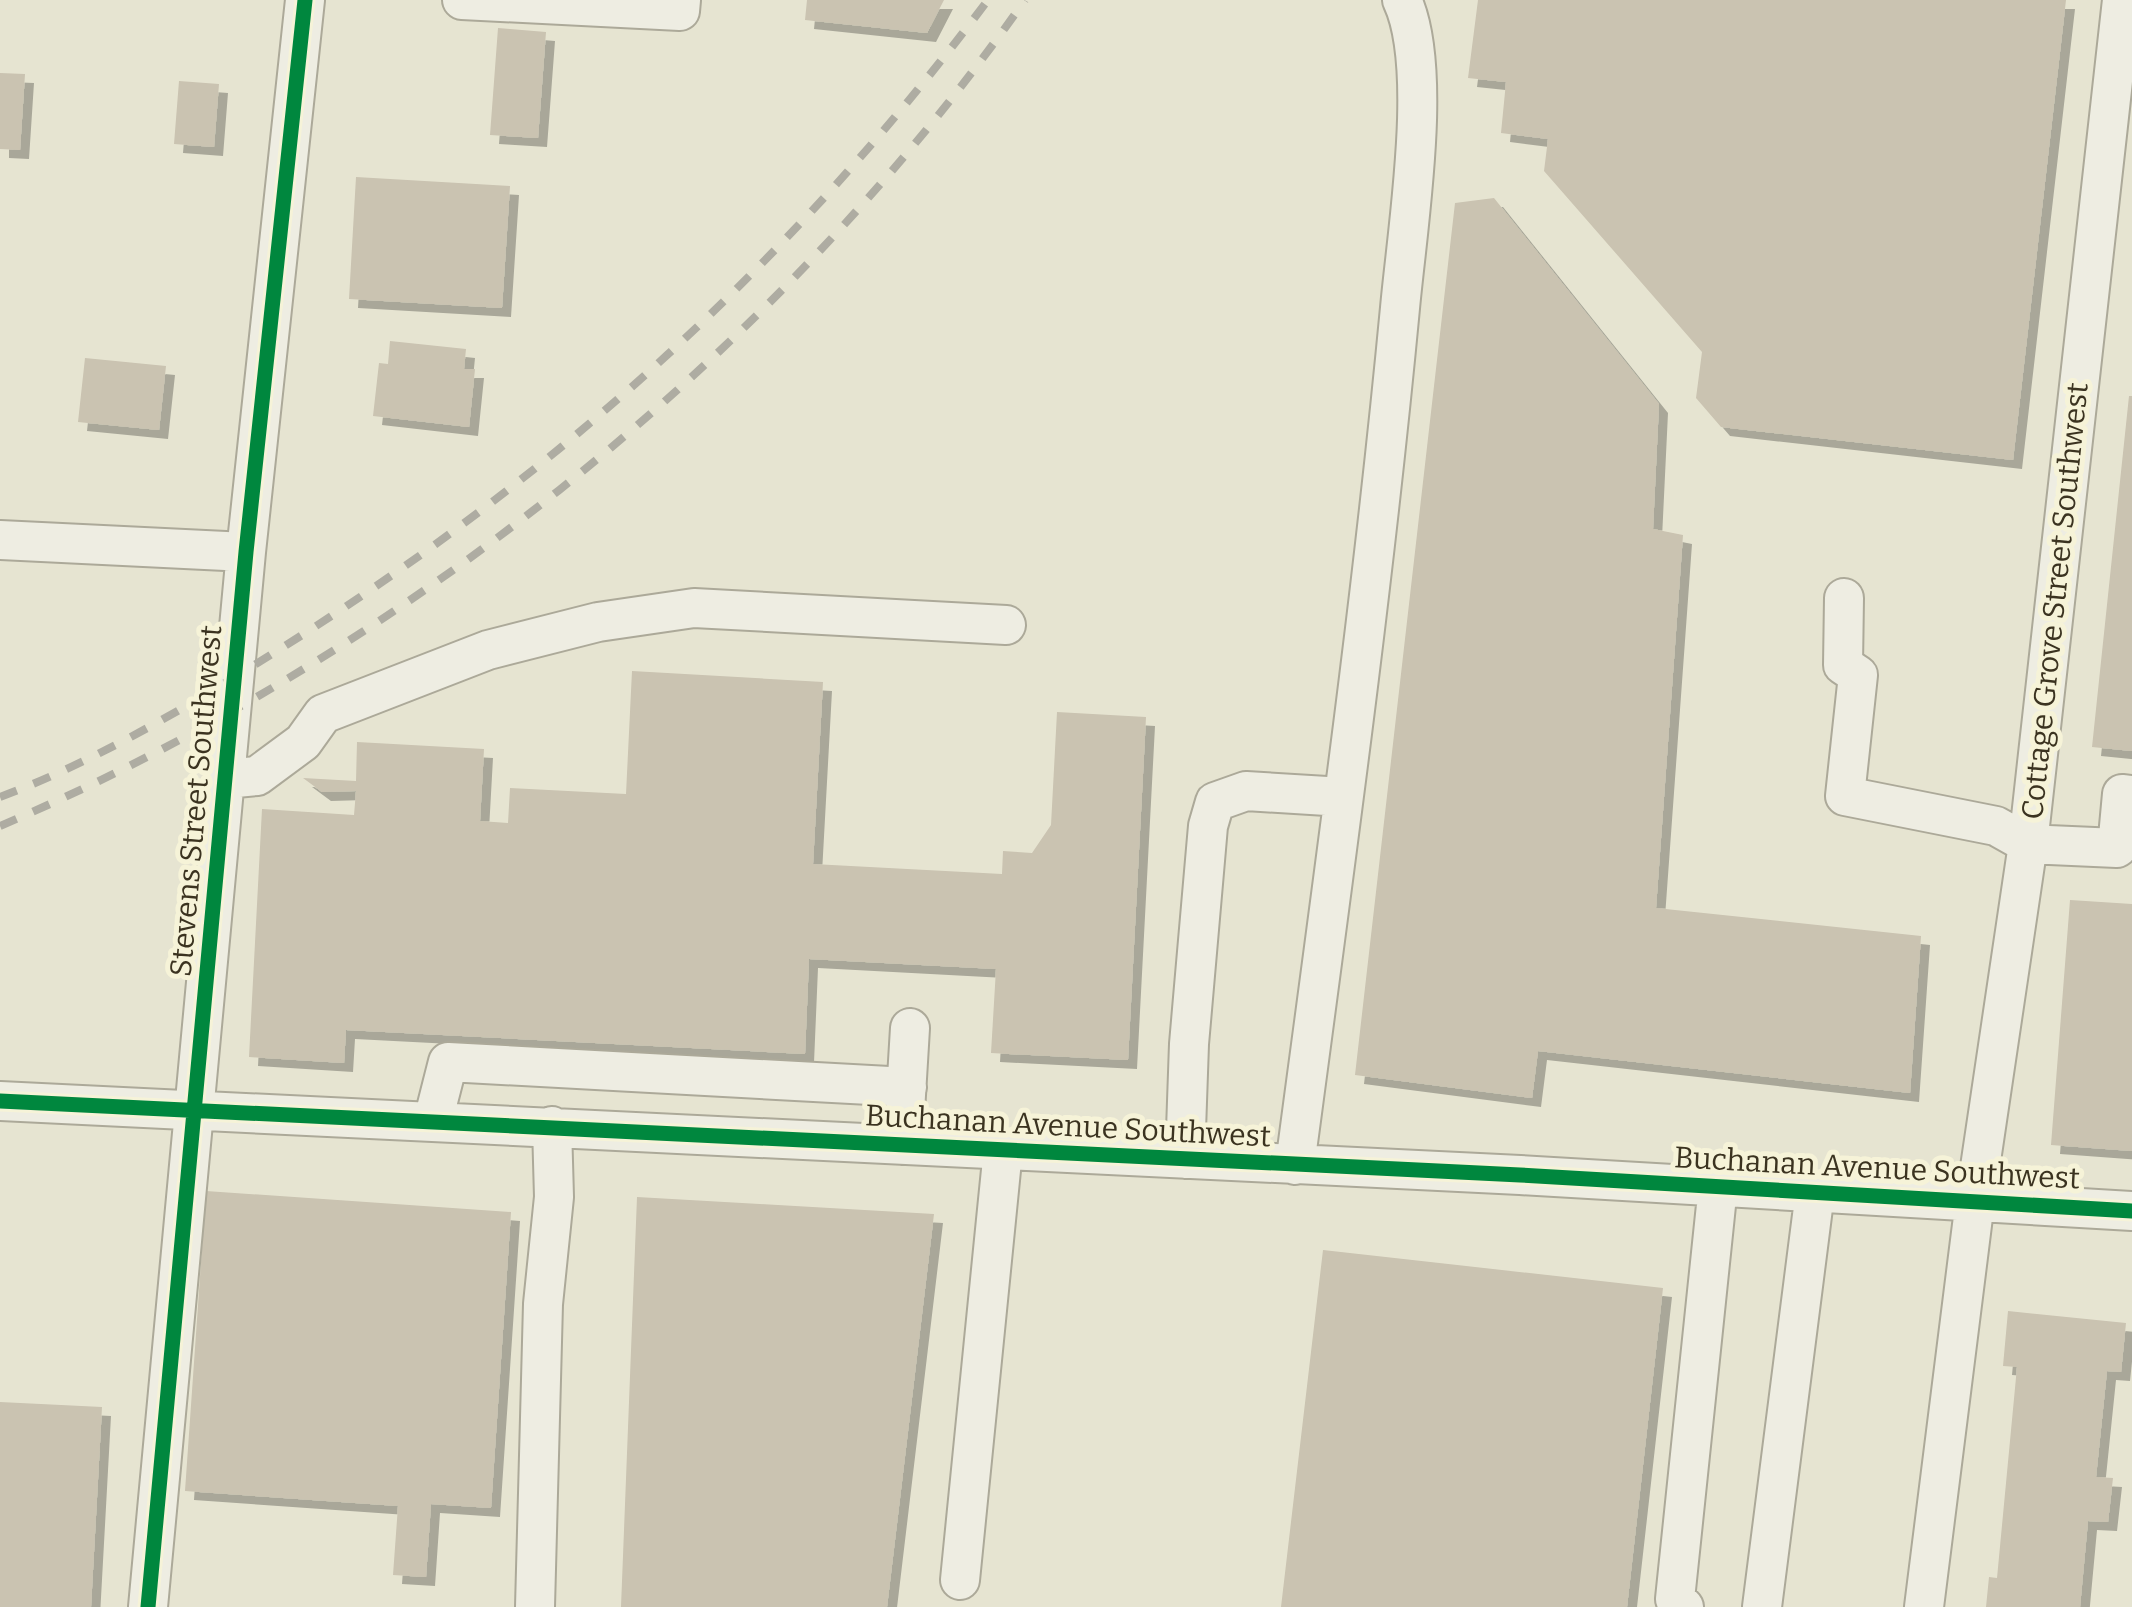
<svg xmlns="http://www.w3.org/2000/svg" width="2132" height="1607" font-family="Bitter,serif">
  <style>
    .building { fill: #cac3b1; filter: url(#shadow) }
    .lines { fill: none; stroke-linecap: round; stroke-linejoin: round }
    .minor-casing { stroke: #aca999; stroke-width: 42 }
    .minor { stroke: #eeede2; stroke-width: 38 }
    .rail { stroke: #aeaca2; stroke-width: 8; stroke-dasharray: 18 18; stroke-linecap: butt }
    .cycleway-casing { stroke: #f6f3d8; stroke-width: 21 }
    .cycleway { stroke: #00873e; stroke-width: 15 }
    .labels { text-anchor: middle; stroke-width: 10; stroke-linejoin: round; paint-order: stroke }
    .street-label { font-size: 30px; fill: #3b3320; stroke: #f6f3d8 }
  </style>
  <defs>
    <filter id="shadow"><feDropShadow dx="9" dy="9" stdDeviation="0" flood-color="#0004"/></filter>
  </defs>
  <rect width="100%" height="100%" fill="#e6e4d1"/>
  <path class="building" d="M807 0H944L927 33 805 20Z
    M1478 0H2066L2013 460 1721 427 1696 398 1702 352 1544 171 1548 139 1501 133 1506 82 1468 78Z
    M498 28 546 32 538 138 490 135Z
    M0 73 25 74 20 150 0 149Z
    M179 81 219 84 214 147 174 144Z
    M356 177 510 186 502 308 349 299Z
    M1494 198 1659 404 1653 529 1683 535 1656 908 1921 936 1910 1093 1538 1051 1532 1098 1355 1075 1455 203Z
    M390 341 466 349 464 369H475L469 427 373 416 379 363 388 364Z
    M85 358 166 366 159 430 78 422Z
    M2129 396H2132V751L2092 747Z
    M632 671 823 682 813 864 1002 874 1003 851 1032 853 1051 825 1057 712 1146 717 1128 1060 991 1053 996 969 809 959 805 1054 346 1030 344 1063 249 1057 262 809 354 815 356 791 322 792 303 778 356 781 357 742 484 749 480 821 508 823 510 788 626 794Z
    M2070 900 2132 904V1151L2051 1145Z
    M206 1191 511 1212 491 1508 431 1504 426 1577 393 1575 398 1506 185 1491Z
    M637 1197 934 1214 887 1607H621Z
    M1323 1250 1663 1288 1627 1607H1281Z
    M2008 1311 2126 1323 2121 1372 2107 1371 2096 1477 2113 1478 2108 1522 2088 1521 2080 1607H1986L1989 1577 1997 1578 2017 1367 2003 1366Z
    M0 1402 102 1407 91 1607H0Z"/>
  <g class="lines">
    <g class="minor-casing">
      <path id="minor" d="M462 0 680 11 681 0
        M0 540 246 552
        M1844 598 1843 665 1858 675 1845 796 1996 826 2028 844 2117 848 2122 794 2132 795
        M225 779 257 776 303 742 323 714 488 650 598 622 694 608 1006 625
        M0 1101 1520 1175 2132 1211
        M433 1121 448 1062 907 1087
        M903 1145 910 1028
        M1185 1159 1189 1044 1208 826 1215 802 1246 791 1343 797
        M1295 1165C1333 879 1373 594 1400 308 1407 230 1434 68 1402 0
        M960 1580 1003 1150
        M148 1607 246 552 305 0
        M535 1607 543 1304 554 1197 552 1126
        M1684 1607 1675 1599 1718 1186
        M1762 1607 1815 1192
        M1924 1607 1975 1201 2028 844 2122 0"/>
    </g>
    <use href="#minor" class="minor"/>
    <path class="rail" d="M0 797C97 761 192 704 280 649 558 475 791 262 988 0
      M0 826C399 656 776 355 1025 0"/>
    <g class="cycleway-casing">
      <path id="cycleway" d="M0 1101 1520 1175 2132 1211
        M148 1607 246 552 305 0"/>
    </g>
    <use href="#cycleway" class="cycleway"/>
  </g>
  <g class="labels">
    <g class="street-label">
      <text transform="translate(2055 601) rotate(-84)" y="10">Cottage Grove Street Southwest</text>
      <text transform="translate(196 801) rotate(-85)" y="10">Stevens Street Southwest</text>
      <text transform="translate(1068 1126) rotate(3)" y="10">Buchanan Avenue Southwest</text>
      <text transform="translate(1877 1168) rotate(3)" y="10">Buchanan Avenue Southwest</text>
    </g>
  </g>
</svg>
